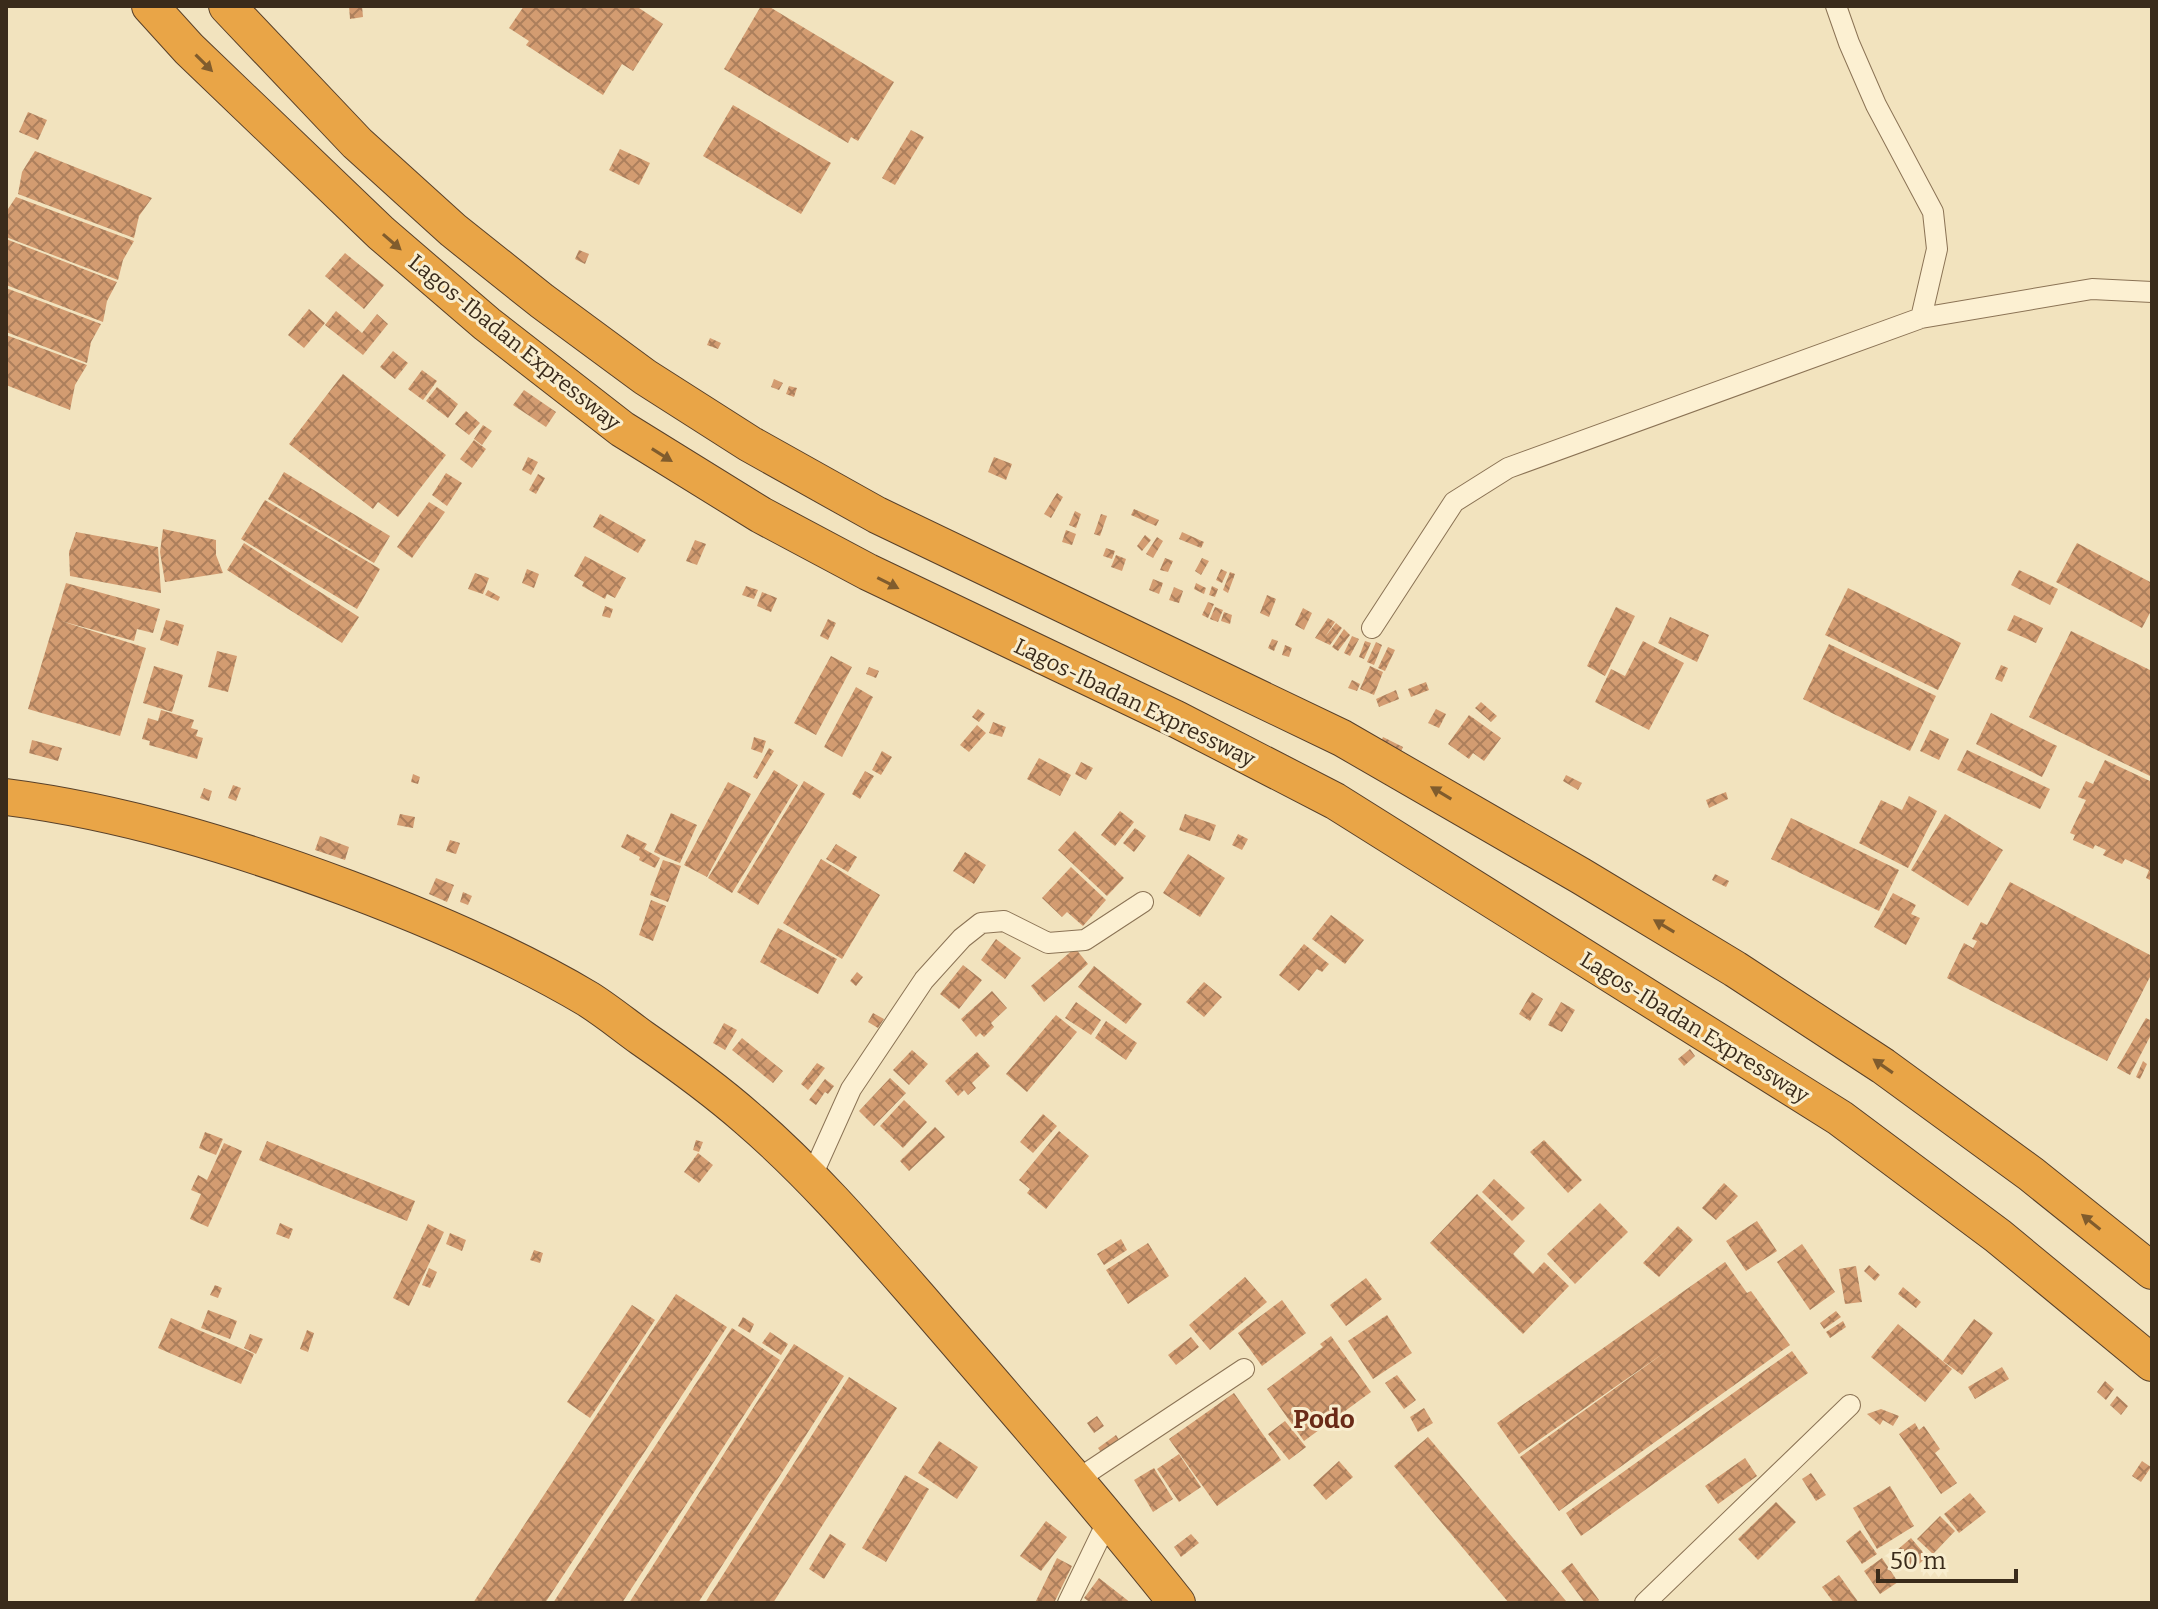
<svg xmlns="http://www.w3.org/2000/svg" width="2158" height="1609" font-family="Bitter,serif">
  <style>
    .building { fill: url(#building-cross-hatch) }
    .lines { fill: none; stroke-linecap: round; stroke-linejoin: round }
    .street-casing { stroke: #8b7355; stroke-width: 22 }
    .highway-casing { stroke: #59412a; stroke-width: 38 }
    .street { stroke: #fcf0d2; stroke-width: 20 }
    .highway { stroke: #e9a547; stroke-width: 36 }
    .oneway { fill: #805c2d }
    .labels { text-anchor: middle; stroke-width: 6; stroke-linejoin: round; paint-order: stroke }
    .street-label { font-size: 22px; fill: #3a2b1b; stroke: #f8edce }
    .quarter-label { font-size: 26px; font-weight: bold; fill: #6a2a17; stroke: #f8edce }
  </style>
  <defs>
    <pattern id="building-cross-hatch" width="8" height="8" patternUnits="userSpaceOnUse" patternTransform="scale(2)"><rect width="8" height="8" fill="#d39c71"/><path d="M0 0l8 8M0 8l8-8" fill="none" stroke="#ac7f5c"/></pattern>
  </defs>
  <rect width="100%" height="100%" fill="#f2e3be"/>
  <path class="building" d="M349 6H362L363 17 350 19Z
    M524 6H636L663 24 633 71 622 64 603 95 526 45 529 41 509 28Z
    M761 6H768L894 82 858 141 851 137 848 143 724 69Z
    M733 105 831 163 801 214 703 156Z
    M28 112 47 120 38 140 19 132Z
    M911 130 924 137 895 185 882 178Z
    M620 149 650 163 639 185 609 170Z
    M35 151 152 198 139 216 134 238 18 194 22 172Z
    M16 197 134 241 123 260 118 280 6 237V212Z
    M6 239 117 282 107 301 103 322 6 285Z
    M579 250 589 254 585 264 575 259Z
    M345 253 384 285 364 309 325 276Z
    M6 288 101 324 91 342 87 363 6 332Z
    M309 309 325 323 304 348 288 335Z
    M336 311 362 333 377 314 388 324 363 355 325 325Z
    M6 335 87 365 75 385 70 410 6 385Z
    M710 338 721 343 718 349 707 345Z
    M393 351 408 363 395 379 380 367Z
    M422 370 437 381 423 400 408 389Z
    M343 374 446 455 398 517 378 502 373 509 289 444Z
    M774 379 783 383 779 390 771 387Z
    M789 386 797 388 794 397 786 394Z
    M437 387 458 404 448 418 426 401Z
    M524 390 556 412 546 427 513 405Z
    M466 411 480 423 469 435 455 424Z
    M483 425 492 431 482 445 474 439Z
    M474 440 486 449 472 468 460 459Z
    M528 457 538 462 531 475 522 470Z
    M994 457 1012 464 1006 480 988 472Z
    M284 472 390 536 374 563 268 499Z
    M446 473 462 483 447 506 432 495Z
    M538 474 545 478 536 494 529 490Z
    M1057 493 1063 497 1051 518 1044 514Z
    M265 500 380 569 357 609 241 539Z
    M429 502 445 512 412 558 397 547Z
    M1134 509 1159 520 1156 526 1131 515Z
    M1075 511 1081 514 1076 528 1069 525Z
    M600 514 646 540 638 553 593 527Z
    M1101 514 1107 516 1100 536 1094 534Z
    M163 529 216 540V555L223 573 165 582 160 552Z
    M1066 530 1076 534 1072 545 1062 542Z
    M76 532 158 547 161 593 70 576 69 552Z
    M1182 532 1204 542 1201 548 1179 539Z
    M1145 535 1151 540 1142 551 1137 546Z
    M1157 537 1163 541 1153 558 1146 554Z
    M695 540 706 544 697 565 686 561Z
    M244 543 359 617 342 643 227 570Z
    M2077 543 2152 583V609L2142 628 2056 582Z
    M1106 548 1115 551 1112 559 1103 556Z
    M1116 555 1126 559 1122 571 1111 567Z
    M585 556 626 578 615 598 607 594 605 599 582 586 584 582 574 576Z
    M1165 558 1173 561 1168 572 1160 570Z
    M1202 558 1209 561 1201 575 1195 571Z
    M527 569 539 574 534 588 522 583Z
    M1221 569 1227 572 1222 583 1216 580Z
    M2019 570 2058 589 2050 605 2011 585Z
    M1230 572 1235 574 1228 593 1223 590Z
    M475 573 489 578 483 594 468 589Z
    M1153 579 1163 583 1159 594 1149 590Z
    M66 583 160 609 153 633 137 629 134 641 61 621 146 648 120 736 28 709Z
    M1196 583 1206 588 1204 594 1194 589Z
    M746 586 758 590 754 599 742 595Z
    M1212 586 1218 589 1215 597 1209 595Z
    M1174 587 1183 591 1179 603 1169 600Z
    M1848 588 1961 643 1938 690 1825 635Z
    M488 590 500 597 498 601 485 595Z
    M762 592 777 598 771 612 757 606Z
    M1267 595 1276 599 1269 617 1260 613Z
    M1208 602 1214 604 1208 618 1202 615Z
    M605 606 613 609 610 618 602 616Z
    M1215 607 1223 610 1218 622 1210 619Z
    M1616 607 1635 616 1605 676 1587 666Z
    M1303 608 1312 613 1304 630 1295 625Z
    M1224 612 1232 615 1230 624 1221 621Z
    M2014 615 2043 628 2036 643 2007 630Z
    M1670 617 1709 635 1697 662 1658 643Z
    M1328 618 1335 622 1325 637 1336 623 1342 628 1330 645 1315 638Z
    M828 619 836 623 828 640 820 636Z
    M166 620 184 625 178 646 160 640Z
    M1344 629 1350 635 1338 651 1332 647Z
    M2071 631 2152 671V777L2029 717Z
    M1352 636 1359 639 1350 656 1344 653Z
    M1272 639 1278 641 1274 651 1268 648Z
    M1365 641 1371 643 1364 659 1359 657Z
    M1643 641 1684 663 1649 730 1595 702 1611 669 1625 676Z
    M1376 642 1382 645 1374 665 1367 662Z
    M1829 644 1936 696 1910 751 1803 699Z
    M1285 645 1292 648 1289 657 1282 655Z
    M1388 647 1395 650 1385 671 1378 668Z
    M217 651 237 656 228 692 208 687Z
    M831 656 852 667 816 735 794 723Z
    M2001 665 2008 668 2002 682 1995 679Z
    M154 666 183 675 172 712 143 703Z
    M1370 666 1383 672 1374 695 1360 689Z
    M869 667 879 671 876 678 866 674Z
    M1352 680 1360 684 1357 691 1348 688Z
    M1426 682 1429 690 1411 697 1408 689Z
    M856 687 873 697 842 757 824 747Z
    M1396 690 1399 699 1379 707 1376 699Z
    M1481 702 1497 716 1491 722 1475 708Z
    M978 709 985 714 979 722 972 717Z
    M1436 709 1446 714 1439 728 1428 723Z
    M161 710 194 720 191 728 198 730 196 736 203 738 197 759 149 745 150 741 142 739 148 718 158 721Z
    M1991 713 2057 746 2042 777 1976 744Z
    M1469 715 1501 738 1484 761 1473 753 1469 759 1448 744Z
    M993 722 1006 727 1002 737 989 733Z
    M977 725 986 733 969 752 960 745Z
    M1930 730 1949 739 1939 760 1920 751Z
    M754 737 766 741 762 753 751 749Z
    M1383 737 1403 747 1400 754 1380 744Z
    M32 740 62 748 58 761 29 753Z
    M769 748 774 751 757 779 753 777Z
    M1967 750 2050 789 2040 809 1957 770Z
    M882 751 892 757 881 775 872 770Z
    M1039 758 1071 775 1060 796 1027 779Z
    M2105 760 2152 782V881L2146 878 2149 870 2125 859 2122 864 2103 855 2106 850 2095 845 2093 849 2073 840 2075 835 2070 833 2086 800 2078 797 2086 781 2093 784Z
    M1081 762 1093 768 1086 780 1075 774Z
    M774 770 798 785 732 893 708 878Z
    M865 771 874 776 860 799 852 794Z
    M413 774 420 777 418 784 411 782Z
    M1566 775 1582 783 1578 790 1563 781Z
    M804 781 825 794 758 905 737 892Z
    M728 782 751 794 707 877 684 865Z
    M233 785 241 788 236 801 228 798Z
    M204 788 212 791 209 801 200 798Z
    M1726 792 1728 799 1709 808 1706 800Z
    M1909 796 1937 811 1908 868 1859 843 1881 800 1902 810Z
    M1120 811 1134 822 1115 846 1101 835Z
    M671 813 697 825 680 863 654 852Z
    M400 814 415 817 413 828 397 825Z
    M1185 814 1216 825 1210 841 1179 830Z
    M1945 814 2003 850 1968 906 1911 870Z
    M1791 818 1899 870 1879 911 1771 859Z
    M1135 828 1146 836 1134 852 1123 843Z
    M1075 831 1124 878 1107 896 1058 850Z
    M627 834 647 844 644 849 660 858 655 868 639 860 640 857 621 847Z
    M1238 834 1248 839 1242 850 1232 845Z
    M320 836 349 847 345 860 315 850Z
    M450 840 460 843 456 854 446 851Z
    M836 844 857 857 848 872 826 859Z
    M965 852 986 865 974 884 953 871Z
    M1188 854 1225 878 1200 917 1163 893Z
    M821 859 880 895 842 959 783 923Z
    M663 860 681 866 668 902 650 895Z
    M1071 867 1106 900 1083 926 1067 912 1062 917 1042 898Z
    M1715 874 1729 881 1726 887 1712 880Z
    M436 878 454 885 447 902 429 894Z
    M2010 882 2152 956V973L2107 1061 1947 978 1964 943 1973 948 1977 941 1972 939 1981 922 1987 925Z
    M463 892 472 896 468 905 460 902Z
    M1893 893 1916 905 1911 914 1920 918 1906 945 1874 927Z
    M651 900 666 906 653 941 639 935Z
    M1331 915 1364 940 1345 964 1312 939Z
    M778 928 837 959 818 994 760 962Z
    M996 939 1021 958 1005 979 981 960Z
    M1304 944 1329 964 1322 972 1317 969 1299 991 1279 975Z
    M1075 948 1088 964 1044 1002 1031 986Z
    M963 965 982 980 959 1009 940 994Z
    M1094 966 1142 1004 1126 1024 1078 987Z
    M857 972 863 977 856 986 850 981Z
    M1204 982 1222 997 1204 1017 1186 1002Z
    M992 991 1007 1008 991 1023 994 1027 984 1037 980 1033 976 1037 961 1019Z
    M1532 992 1543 999 1530 1021 1519 1014Z
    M1076 1002 1101 1020 1091 1035 1065 1018Z
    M1561 1002 1575 1010 1562 1032 1548 1025Z
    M873 1013 884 1019 878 1028 868 1022Z
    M1056 1015 1077 1032 1027 1092 1006 1074Z
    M2146 1018 2152 1021V1033L2130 1075 2117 1068Z
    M1106 1021 1137 1043 1126 1060 1095 1038Z
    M724 1023 737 1030 725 1050 713 1043Z
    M742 1038 783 1071 773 1083 732 1050Z
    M1690 1049 1695 1056 1684 1066 1678 1059Z
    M912 1050 928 1064 909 1085 893 1070Z
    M977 1052 990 1066 972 1083 976 1088 968 1095 964 1090 958 1096 945 1081Z
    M2143 1061 2147 1064 2140 1079 2136 1077Z
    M817 1063 825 1068 808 1090 801 1084Z
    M890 1078 906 1093 874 1126 859 1111Z
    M825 1079 834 1086 828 1094 825 1092 816 1105 809 1100Z
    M904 1100 927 1122 903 1148 880 1126Z
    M1043 1114 1057 1126 1033 1153 1020 1142Z
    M935 1127 945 1137 909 1171 900 1161Z
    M1059 1131 1089 1156 1046 1209 1027 1193 1030 1189 1019 1180Z
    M205 1132 223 1139 216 1155 199 1148Z
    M696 1140 703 1142 699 1152 693 1150Z
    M1544 1140 1582 1180 1568 1193 1530 1152Z
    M267 1141 415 1201 407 1221 259 1160Z
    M224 1143 242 1151 208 1227 190 1219 201 1194 191 1190 198 1175 207 1180Z
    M698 1153 713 1165 699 1183 684 1172Z
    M1494 1179 1525 1208 1512 1221 1482 1192Z
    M1724 1183 1738 1196 1716 1220 1702 1208Z
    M1477 1194 1525 1241 1513 1254 1533 1274 1544 1262 1569 1286 1523 1334 1430 1243Z
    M1600 1203 1628 1232 1575 1284 1547 1254Z
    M1757 1221 1777 1251 1746 1271 1726 1241Z
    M280 1223 293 1229 289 1239 276 1234Z
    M428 1224 444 1232 409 1306 393 1298Z
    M1678 1226 1693 1240 1659 1277 1643 1263Z
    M450 1233 466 1240 462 1251 446 1244Z
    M1121 1239 1127 1250 1104 1265 1097 1254Z
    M1148 1243 1169 1276 1128 1304 1106 1270Z
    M1802 1244 1835 1292 1810 1310 1777 1262Z
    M534 1250 543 1253 540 1263 530 1260Z
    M1725 1262 1747 1293 1751 1291 1790 1345 1559 1511 1520 1457 1668 1350 1519 1454 1497 1423Z
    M1869 1265 1880 1275 1875 1281 1864 1271Z
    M1856 1266 1862 1302 1845 1304 1839 1269Z
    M429 1268 437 1272 430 1288 422 1285Z
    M1245 1277 1267 1302 1210 1350 1189 1325Z
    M1366 1278 1382 1299 1346 1326 1330 1305Z
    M215 1285 222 1288 218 1298 210 1295Z
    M1903 1287 1921 1302 1916 1308 1898 1294Z
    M676 1294 727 1327 545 1603H473Z
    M1282 1300 1306 1333 1262 1366 1238 1333Z
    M632 1305 655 1320 590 1418 567 1402Z
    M208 1310 237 1321 230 1339 201 1328Z
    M1836 1311 1841 1317 1824 1329 1820 1323Z
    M1387 1315 1412 1353 1373 1379 1348 1341Z
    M743 1317 754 1324 750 1333 738 1326Z
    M171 1318 254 1354 241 1384 158 1348Z
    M1974 1319 1993 1333 1962 1375 1943 1361Z
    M1843 1321 1846 1327 1830 1338 1826 1332Z
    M1898 1324 1952 1369 1925 1402 1871 1357Z
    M732 1328 780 1360 622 1603H553Z
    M307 1330 314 1333 308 1352 300 1349Z
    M770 1332 788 1344 781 1355 762 1343Z
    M250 1334 263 1339 256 1354 244 1348Z
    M1331 1336 1371 1392 1304 1441 1267 1389 1323 1347 1320 1344Z
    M1191 1337 1199 1347 1176 1365 1168 1355Z
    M794 1344 844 1376 698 1603H629Z
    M1792 1351 1808 1373 1581 1536 1566 1513Z
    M2002 1367 2009 1379 1975 1399 1968 1387Z
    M1397 1375 1416 1400 1404 1409 1385 1383Z
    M849 1377 897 1408 773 1603H705Z
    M2105 1381 2114 1389 2106 1400 2097 1392Z
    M1234 1393 1281 1460 1217 1506 1169 1439Z
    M2117 1396 2128 1406 2121 1415 2110 1405Z
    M1424 1408 1433 1423 1418 1432 1410 1417Z
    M1881 1409 1899 1416 1893 1426 1883 1420 1880 1425 1867 1414Z
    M1097 1416 1104 1426 1094 1433 1087 1423Z
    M1285 1421 1306 1447 1289 1460 1268 1434Z
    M1915 1423 1919 1430 1924 1426 1940 1449 1935 1453 1957 1483 1941 1494 1899 1434Z
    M1116 1435 1121 1443 1104 1456 1098 1448Z
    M1428 1437 1566 1601 1564 1603H1509L1394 1466Z
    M939 1441 978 1467 957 1499 918 1473Z
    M1179 1454 1201 1487 1179 1502 1157 1469Z
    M1745 1458 1757 1476 1718 1504 1705 1486Z
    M1339 1461 1353 1477 1326 1500 1313 1485Z
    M2142 1461 2151 1467 2141 1482 2132 1476Z
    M1154 1468 1173 1499 1153 1512 1134 1480Z
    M1811 1473 1826 1495 1816 1501 1802 1479Z
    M905 1475 929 1489 886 1562 862 1548Z
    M1890 1486 1914 1526 1877 1549 1853 1508Z
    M1970 1493 1986 1512 1959 1533 1944 1514Z
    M1776 1502 1796 1522 1758 1560 1738 1539Z
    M1940 1516 1955 1531 1933 1554 1917 1539Z
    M1046 1521 1067 1537 1041 1571 1020 1556Z
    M1860 1530 1877 1554 1862 1564 1846 1541Z
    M830 1534 846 1544 824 1579 809 1569Z
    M1191 1534 1199 1543 1181 1557 1174 1547Z
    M1911 1538 1927 1557 1912 1570 1896 1551Z
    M1057 1558 1072 1566 1054 1603H1035Z
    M1882 1558 1898 1582 1880 1594 1864 1571Z
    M1572 1563 1599 1600 1596 1603H1585L1561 1571Z
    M1839 1575 1859 1603H1834L1822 1587Z
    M1099 1578 1131 1603H1091L1084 1598Z"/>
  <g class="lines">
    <g class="street-casing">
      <path id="street" d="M1836 6 1849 43 1876 105 1933 212 1937 249 1921 318
        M1372 628 1454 502 1508 468 1921 318 2092 289 2152 292
        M811 1178 851 1089 924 980 962 938 981 923 1004 921 1048 943 1085 940 1143 902
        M1075 1481 1244 1369
        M1068 1603 1109 1518
        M1645 1603 1850 1405"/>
    </g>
    <g class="highway-casing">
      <path id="highway" d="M150 6 189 49 381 233 487 324 622 429 761 515 868 572 1176 719 1335 801 1840 1118 1998 1236 2152 1363
        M227 6 357 143 453 230 542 301 645 377 750 444 877 515 1342 738 1581 876 1735 969 1883 1066 2031 1174 2152 1271
        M6 797C123 812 237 847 347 888 430 919 512 954 588 999 607 1011 624 1025 642 1038 678 1063 714 1089 747 1118 811 1173 865 1236 920 1299 1007 1400 1094 1499 1177 1603"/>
    </g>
    <use href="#street" class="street"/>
    <use href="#highway" class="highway"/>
  </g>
  <defs><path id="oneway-solid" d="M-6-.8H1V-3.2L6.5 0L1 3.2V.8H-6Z" transform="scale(2)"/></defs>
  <g class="oneway">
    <use href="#oneway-solid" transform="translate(204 63) rotate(45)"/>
    <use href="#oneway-solid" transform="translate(392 242) rotate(41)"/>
    <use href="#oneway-solid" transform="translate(662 455) rotate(32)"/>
    <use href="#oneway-solid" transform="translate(888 583) rotate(27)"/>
    <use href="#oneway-solid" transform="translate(1441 793) rotate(-149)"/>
    <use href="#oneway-solid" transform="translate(1664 926) rotate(-149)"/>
    <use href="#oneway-solid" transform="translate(1883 1066) rotate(-145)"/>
    <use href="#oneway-solid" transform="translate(2091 1222) rotate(-141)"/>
  </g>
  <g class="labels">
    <g class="street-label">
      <text transform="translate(515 342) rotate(39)" y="8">Lagos-Ibadan Expressway</text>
      <text transform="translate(1135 702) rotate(26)" y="8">Lagos-Ibadan Expressway</text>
      <text transform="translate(1695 1027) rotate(32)" y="8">Lagos-Ibadan Expressway</text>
    </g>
    <g class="quarter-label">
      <text x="1324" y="1428">Podo</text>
    </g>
  </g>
  <rect width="2158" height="1609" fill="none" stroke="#3a2b1b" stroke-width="16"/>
  <path d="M1878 1569v12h138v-12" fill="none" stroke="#3a2b1b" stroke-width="4"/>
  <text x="1890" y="1569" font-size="24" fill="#3a2b1b" stroke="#f8edce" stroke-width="6" paint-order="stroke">50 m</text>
</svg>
